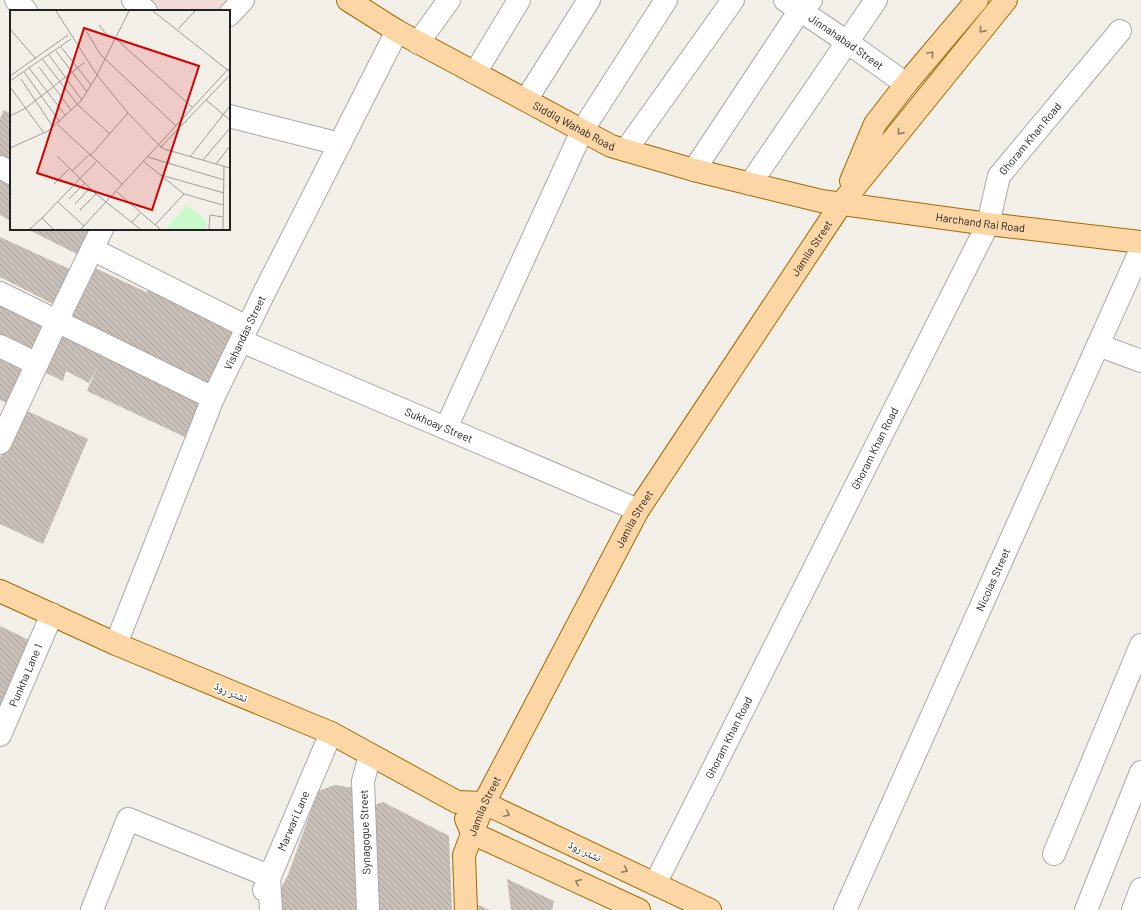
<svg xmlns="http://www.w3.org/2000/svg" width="1141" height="910" font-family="Barlow,'Noto Naskh Arabic',sans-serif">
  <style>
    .commercial { fill: #f2dad9 }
    .building { fill: url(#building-back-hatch) }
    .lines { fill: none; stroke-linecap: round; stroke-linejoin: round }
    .minor-casing { stroke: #a9a9a9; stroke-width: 24 }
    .major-casing { stroke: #a06b00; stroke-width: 24 }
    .minor { stroke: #fff; stroke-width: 22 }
    .major { stroke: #fcd6a4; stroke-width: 22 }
    .oneway { stroke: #8f7c63 }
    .labels { text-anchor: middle; stroke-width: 3; stroke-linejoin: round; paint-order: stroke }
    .street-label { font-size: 11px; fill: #222; stroke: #fff }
    .inset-road { fill: none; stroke: #9f9d99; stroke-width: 1 }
    .view { fill: #d40000; fill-opacity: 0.15; stroke: #d40000; stroke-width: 2 }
    .inset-edge { fill: none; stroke: #222; stroke-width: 2 }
  </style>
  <defs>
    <pattern id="building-back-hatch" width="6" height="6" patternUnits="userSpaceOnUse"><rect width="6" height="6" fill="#c7bfb8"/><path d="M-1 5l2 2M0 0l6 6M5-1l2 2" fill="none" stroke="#aba49e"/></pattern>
  </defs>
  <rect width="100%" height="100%" fill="#f2efe9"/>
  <path class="commercial" d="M147 0H243L229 11H162Z"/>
  <path class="building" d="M4 110 11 114V164L0 158V118Z
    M0 178 11 183V221L0 215Z
    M27 229H97L83 257Z
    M0 237 76 272 59 307 0 277Z
    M91 266 146 292 154 289 238 332 210 389 67 317Z
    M0 301 50 325 35 357 0 340Z
    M58 331 204 401 187 438 87 391 97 367 89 383 66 371 63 381 40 370Z
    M0 352 30 367 12 405 0 400Z
    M23 409 88 439 43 544 0 524V458Z
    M0 626 29 640 0 708Z
    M335 785 354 788 359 910H277L276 897 288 875 318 791Z
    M383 802 449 836 452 910H377L372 806Z
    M507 879 554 901 552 910H511Z
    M471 902 490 910H471Z"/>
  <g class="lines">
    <g class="minor-casing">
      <g id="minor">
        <path d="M16 0 26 11"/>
        <path d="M133 0 146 11"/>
        <path id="s1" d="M785 0 847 42 906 84"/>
        <path d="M229 15 243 0"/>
        <path d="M418 43 449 0"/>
        <path d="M475 73 519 0"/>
        <path d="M526 100 589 0"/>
        <path d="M229 116 340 144"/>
        <path d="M626 150 733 0"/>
        <path d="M0 167 11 173"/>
        <path d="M694 170 800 10 811 0"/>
        <path d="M750 184 876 0"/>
        <path d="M92 249 247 327"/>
        <path d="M0 293 213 398"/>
        <path id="s2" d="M241 341 638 510"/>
        <path d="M1098 345 1141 361"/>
        <path d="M0 346 37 364"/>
        <path d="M446 428 582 131 666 0"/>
        <path d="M0 443 57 321 102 229"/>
        <path id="s3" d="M116 644 213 398 265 291 397 31"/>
        <path id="s4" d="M0 735 52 614"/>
        <path d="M1054 854 1141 645"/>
        <path id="s5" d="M655 884 988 224 999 176 1120 31"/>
        <path id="s6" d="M264 890 331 733"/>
        <path d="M92 910 128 819 269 876 271 910"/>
        <path d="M368 910 363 781 370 755"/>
        <path id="s7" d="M845 910 1141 249"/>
        <path d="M1086 910 1141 772"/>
        <path d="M1133 910 1141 889"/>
      </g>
    </g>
    <g class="major-casing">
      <g id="major">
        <path id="s8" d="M348 0 397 31 611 146 694 170 821 201 988 224 1141 242"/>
        <path d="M851 181 875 124 906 84 977 0"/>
        <path d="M0 591 116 644 331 733 457 802 484 803 710 910"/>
        <path d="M466 819 472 833 639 910"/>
        <path id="s9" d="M466 910 464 855 484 803 638 510 841 204 1006 0"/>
      </g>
    </g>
    <use href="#minor" class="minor"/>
    <use href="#major" class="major"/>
  </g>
  <defs><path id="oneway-chevron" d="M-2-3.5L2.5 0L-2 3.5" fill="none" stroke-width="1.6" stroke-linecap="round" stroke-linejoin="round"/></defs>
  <g class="oneway">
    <use href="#oneway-chevron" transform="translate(982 30) rotate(129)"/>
    <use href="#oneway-chevron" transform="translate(931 54) rotate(-50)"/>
    <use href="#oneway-chevron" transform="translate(900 132) rotate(129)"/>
    <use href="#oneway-chevron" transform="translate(507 814) rotate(25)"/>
    <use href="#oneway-chevron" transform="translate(625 870) rotate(25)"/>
    <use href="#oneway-chevron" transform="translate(578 882) rotate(-155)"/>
  </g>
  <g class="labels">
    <g class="street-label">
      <text dy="4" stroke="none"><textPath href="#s1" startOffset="74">Jinnahabad Street</textPath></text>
      <text dy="4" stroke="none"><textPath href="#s8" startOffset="259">Siddiq Wahab Road</textPath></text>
      <text dy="4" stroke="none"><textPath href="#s5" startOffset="837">Ghoram Khan Road</textPath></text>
      <text dy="4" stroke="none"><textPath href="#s8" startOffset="679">Harchand Rai Road</textPath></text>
      <text dy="4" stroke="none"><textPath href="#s9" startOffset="756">Jamila Street</textPath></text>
      <text dy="4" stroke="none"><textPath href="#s3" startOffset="337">Vishandas Street</textPath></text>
      <text dy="4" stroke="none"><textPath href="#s2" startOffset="215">Sukhoay Street</textPath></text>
      <text dy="4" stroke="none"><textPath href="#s5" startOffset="488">Ghoram Khan Road</textPath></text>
      <text dy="4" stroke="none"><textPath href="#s9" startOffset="432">Jamila Street</textPath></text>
      <text dy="4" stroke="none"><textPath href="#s7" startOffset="362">Nicolas Street</textPath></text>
      <text dy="4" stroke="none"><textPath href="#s4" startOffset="65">Punkha Lane 1</textPath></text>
      <text transform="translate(231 692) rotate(23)" y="4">نشتر روڈ</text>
      <text dy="4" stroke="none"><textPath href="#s5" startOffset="164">Ghoram Khan Road</textPath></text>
      <text dy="4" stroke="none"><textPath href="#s9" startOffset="108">Jamila Street</textPath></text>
      <text dy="4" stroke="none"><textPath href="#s6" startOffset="75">Marwari Lane</textPath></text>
      <text transform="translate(365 832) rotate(-92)" y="4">Synagogue Street</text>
      <text transform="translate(585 851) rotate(25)" y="4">نشتر روڈ</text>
    </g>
  </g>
  <g transform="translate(10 10)">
    <rect width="220" height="220" fill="#f2efe9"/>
    <path d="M177 195 197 212 196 219H159L158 216Z" fill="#c8facc"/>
    <path class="inset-road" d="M46 1 87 65 118 103 149 135 154 139 220 158M143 1 220 62M89 15 97 25 105 28 183 98M0 19 26 49M168 19 185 1M77 22 90 44 166 116M51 37 81 75M46 41 77 82M39 45 72 90M33 50 68 95 100 124M29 57 61 100M19 58 56 106M14 62 50 112M0 66 58 25M11 69 43 117M0 71 61 29M0 77 34 123M196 90 220 110M0 106 16 98 75 52M47 114 113 175M0 138 38 121 71 91 86 67 119 1M150 138 220 65M47 146 86 184 130 219M80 146 118 103M138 147 214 170M180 147 220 96M193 150 220 118M133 151 174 184 213 195M206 154 220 136M62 161 79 145M151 165 214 183M44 174 59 159M107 182 150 219M59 189 75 173M48 192 74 216M65 194 80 178M70 200 86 184M32 208 86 152M122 212 131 202M145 215 174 184M20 219 32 208 43 219M71 219 220 57M199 219 200 205 213 207M213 219 214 156"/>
    <path class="view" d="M74 18 189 56 142 200 27 163Z"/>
    <rect width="220" height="220" class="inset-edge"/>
  </g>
</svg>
